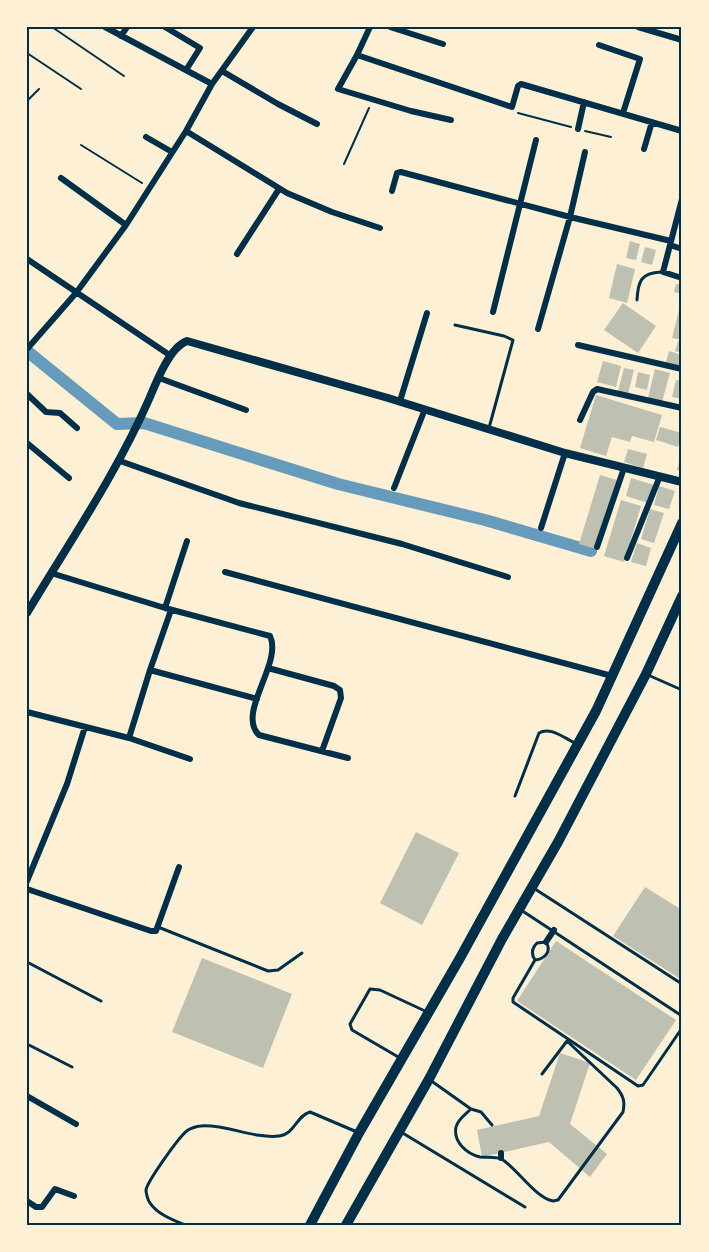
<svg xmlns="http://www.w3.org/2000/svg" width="709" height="1252" font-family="Cabin,sans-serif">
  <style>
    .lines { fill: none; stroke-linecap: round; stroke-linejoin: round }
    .canal { stroke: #669bbc; stroke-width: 12 }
    .building { fill: #bec0b2 }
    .path { stroke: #003049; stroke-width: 2 }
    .service { stroke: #003049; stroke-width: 3 }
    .minor { stroke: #003049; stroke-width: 6 }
    .tertiary { stroke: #003049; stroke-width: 8 }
    .primary { stroke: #003049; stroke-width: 10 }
    .neatline { fill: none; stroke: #003049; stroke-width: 2 }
  </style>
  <rect width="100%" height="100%" fill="#fdf0d5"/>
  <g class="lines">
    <path class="canal" d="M27 351 117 424 144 423 338 484 485 520 591 551"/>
  </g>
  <path class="building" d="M630 241 640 244 636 260 626 258Z
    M645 247 656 250 652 265 641 262Z
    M617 264 635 269 627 303 609 298Z
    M676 284 682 285V294L674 292Z
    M681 302H682V340L672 338Z
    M623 303 656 326 638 353 604 330Z
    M678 341 682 342V353L675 351Z
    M669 351 682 355V366L666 362Z
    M603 361 621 366 616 387 597 382Z
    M624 368 634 370 628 394 618 391Z
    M655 369 670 373 662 402 648 398Z
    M638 372 650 375 647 390 635 387Z
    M676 380 682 381V399L672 397Z
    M596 395 662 415 654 442 632 436 630 442 612 437 606 456 580 448Z
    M660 427 682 433 678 447 656 440Z
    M628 449 647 454 643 468 624 462Z
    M681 454H682V472L677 470Z
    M600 475 617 480 596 549 579 544Z
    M631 478 654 485 648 503 626 496Z
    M659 486 675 491 669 509 654 505Z
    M621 500 641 506 624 562 604 556Z
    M650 509 664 513 654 543 641 539Z
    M637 543 651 548 646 566 631 562Z
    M416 832 459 853 422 925 380 903Z
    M645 887 682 910V980L613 936Z
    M556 941 676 1020 636 1080 517 1001Z
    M202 958 292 994 263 1068 172 1032Z
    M560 1053 590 1063 570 1124 607 1154 590 1177 549 1142 482 1157 477 1130 539 1116Z"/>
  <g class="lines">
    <path class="path" d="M52 27 124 76
      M27 53 81 89
      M27 101 39 89
      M518 113 571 127
      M585 131 611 137
      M81 145 142 183
      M344 164 369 108"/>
    <path class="service" d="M637 300C638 281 641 273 661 272
      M455 325 504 336 513 340 489 428
      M648 675 682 690
      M515 796 539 733C550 726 564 738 575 743
      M535 889 682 984
      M521 910 682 1016
      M158 927 268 971 278 970 302 953
      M535 960C531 954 532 948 537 943L546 942C552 951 545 959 535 960L513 998V1002L638 1086 643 1085 682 1028
      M27 962 101 1001
      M27 1044 72 1067
      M400 1058 352 1030 350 1024 370 989 380 990 425 1011
      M430 1080 471 1109C466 1114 458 1119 456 1127 453 1142 467 1154 480 1157 487 1158 497 1156 503 1160 518 1170 536 1198 553 1201L558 1200 623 1112C625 1102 624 1097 617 1088L567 1041 542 1074
      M471 1109 481 1112 492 1125
      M401 1132 525 1207
      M185 1225C173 1220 157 1214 150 1203 148 1201 146 1193 146 1190 147 1182 180 1135 188 1130 191 1128 198 1126 201 1126 226 1124 254 1139 279 1136 295 1134 296 1116 310 1112L357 1132"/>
    <path class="minor" d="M105 27 212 84
      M165 27 200 48 186 70
      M370 27 357 55 338 89 411 111 451 120
      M390 27 443 44
      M638 27 682 40
      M121 36 127 27
      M599 45 640 59 623 113
      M357 55 512 107 518 86 521 84 682 131
      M222 71 278 104 317 124
      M578 129 584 102
      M186 131 287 193 332 212 380 228
      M146 137 172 152
      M644 149 652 122
      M61 178 126 225
      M392 191 397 173 401 172 570 217 671 241
      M682 199 663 272 682 278
      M670 245 682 249
      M237 254 279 189
      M27 259 171 356
      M493 312 536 140
      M538 329 570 217 585 152
      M578 345 682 369
      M27 349 76 293 126 225 186 131 212 84 253 27
      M159 378 246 410
      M27 394 46 412 60 413 77 428
      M400 401 427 313
      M580 420 593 392 597 389 682 408
      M27 443 69 478
      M120 461 239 503 402 544 508 577
      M394 488 425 409
      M541 528 565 453
      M597 547 624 468
      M627 558 660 476
      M225 572 612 676
      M51 573 165 608 270 636C283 663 236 713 259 735L348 758
      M165 608 187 541
      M268 668 334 686 340 690 341 698 322 751
      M150 670 257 699
      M27 712 129 738 190 759
      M129 738 150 670 171 610
      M27 881 67 784 85 727
      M27 889 151 931H156L179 867
      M546 942 554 930
      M27 1096 76 1124
      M501 1158V1153
      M27 1201 36 1207H42L55 1189 74 1196"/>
    <path class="tertiary" d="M27 613C70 541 116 475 150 397 157 380 170 347 187 341L388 398 565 453 682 482"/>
    <path class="primary" d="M310 1225 359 1133 460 958 596 711 682 523
      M346 1225 429 1079 502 939 558 842 646 674 682 596"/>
  </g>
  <rect width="709" height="1252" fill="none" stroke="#fdf0d5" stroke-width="57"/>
  <rect x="28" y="28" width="652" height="1196" class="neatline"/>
</svg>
